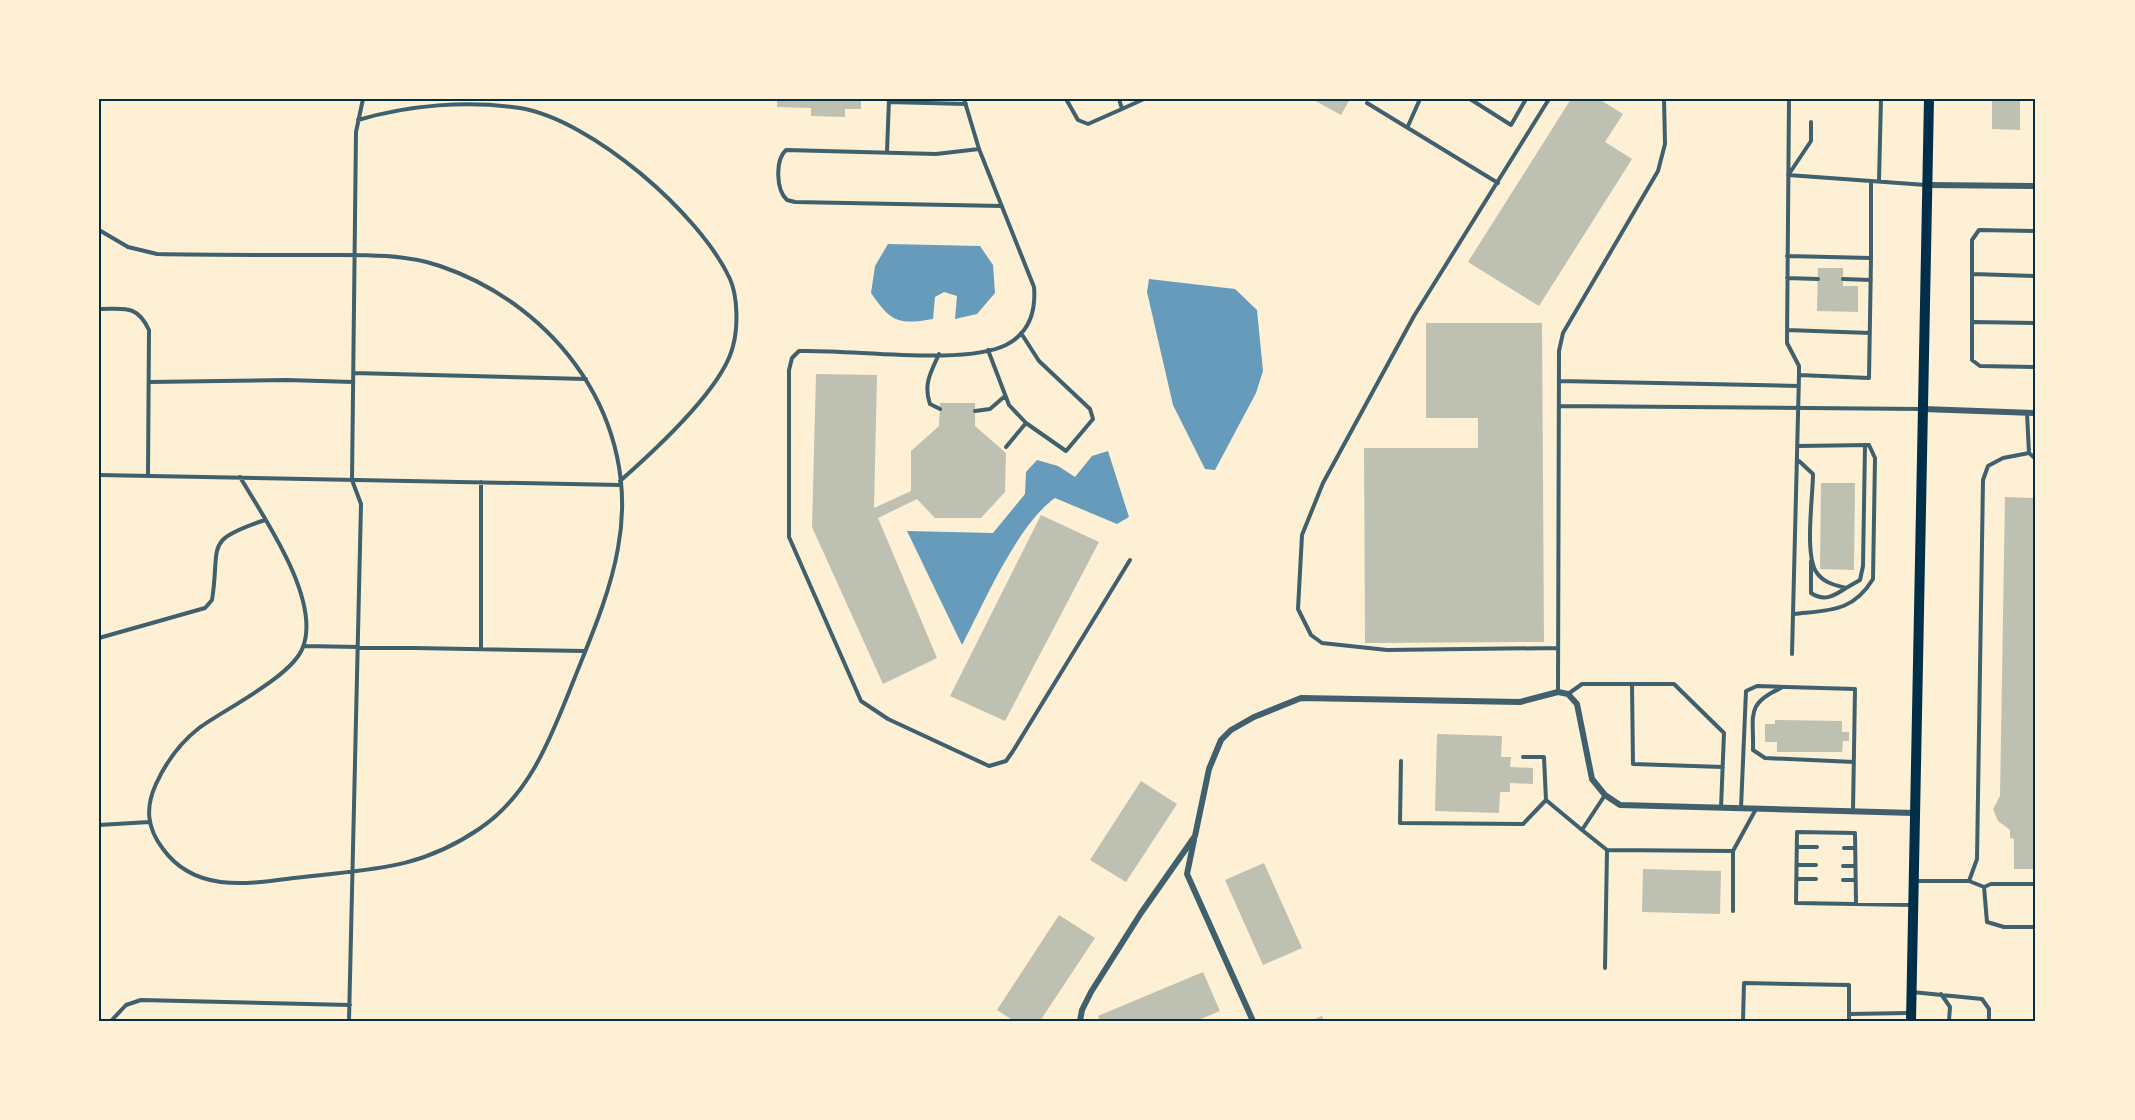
<svg xmlns="http://www.w3.org/2000/svg" width="2135" height="1120" font-family="Arial,sans-serif">
  <style>
    .water { fill: #669bbc }
    .building { fill: #bec0b2 }
    .lines { fill: none; stroke-linecap: round; stroke-linejoin: round }
    .service { stroke: #3f606c; stroke-width: 4 }
    .minor { stroke: #3f606c; stroke-width: 6 }
    .primary { stroke: #003049; stroke-width: 10 }
    .neatline { fill: none; stroke: #003049; stroke-width: 2 }
  </style>
  <rect width="100%" height="100%" fill="#fdf0d5"/>
  <path class="water" d="M888 244 980 246 993 265 995 293 977 314 955 319 957 296 944 292 935 297 933 319C898 325 891 322 871 293L875 266Z
    M1149 279 1235 289 1257 310 1263 371 1256 393 1215 470 1205 469 1173 405 1147 292Z
    M1108 451 1129 517 1117 524 1055 498C1017 525 984 603 962 645L907 531 993 533 1025 494 1026 472 1037 460 1058 466 1075 477 1092 456Z"/>
  <path class="building" d="M777 99H861V109H845V117L811 116V108L777 107Z
    M1312 99H1350L1341 115Z
    M1571 99H1599L1623 114 1605 142 1632 159 1539 306 1468 262Z
    M1992 99H2020V130L1992 129Z
    M1818 268H1843V286H1858V312L1817 311Z
    M1426 323H1542L1544 642 1365 643 1364 448H1478V418H1426Z
    M816 374 877 375 874 508 911 491V451L939 426 940 403H975V426L1006 453 1005 492 981 518H935L917 499 878 518 937 658 883 684 812 527Z
    M1821 483H1855L1854 570 1820 569Z
    M2005 497 2036 498V869H2014V839L2010 838V830L1998 821 1993 809 2000 796Z
    M1041 515 1099 542 1005 721 950 696Z
    M1775 720 1842 721V732H1849V741H1843L1842 752H1777V742H1765V724H1775Z
    M1437 734 1502 736 1501 757H1511L1510 767 1533 768V784L1510 783V792H1500L1499 813 1435 811Z
    M1141 781 1177 804 1126 882 1090 860Z
    M1264 863 1302 948 1263 965 1225 880Z
    M1643 869 1721 871 1720 914 1642 912Z
    M1059 915 1095 938 1040 1021H1014L997 1010Z
    M1203 972 1220 1011 1196 1021H1100L1098 1016Z
    M1322 1016 1324 1021H1310Z"/>
  <g class="lines">
    <path class="service" d="M964 99 979 149 1034 287C1036 311 1029 333 1006 345 963 366 851 349 799 351L792 358 789 370V537L861 701 888 719 989 766 1006 761 1013 751 1130 560
      M1066 99 1078 120 1088 124 1122 109 1119 99
      M1470 99 1511 125 1526 99
      M1549 99 1414 316 1323 483 1302 535 1298 609 1311 635 1322 643 1387 650 1558 648
      M1789 99 1787 343 1799 366V375L1792 654
      M889 102 966 104
      M1367 103 1498 183
      M1122 109 1144 99
      M358 120C409 105 467 100 520 108 592 120 700 214 730 279 738 297 738 328 733 346 723 389 653 452 620 481
      M1408 126 1420 99
      M979 149 936 154 786 150C775 160 776 190 787 200L795 202 1002 206
      M887 152 889 99
      M1789 174 1811 141V122
      M1788 175 1871 181
      M1879 181 1881 99
      M99 230 128 247 157 254C210 255 263 255 317 255 356 255 402 253 440 266 558 306 642 421 618 548 610 594 590 639 573 682 551 737 530 795 479 829 416 872 365 869 294 878 248 884 195 893 163 849 147 828 145 808 156 784 166 762 180 743 199 728 225 709 293 676 303 647 321 599 264 518 240 477
      M2036 231 1979 230 1972 240V360L1980 366 2036 367
      M1787 256 1871 258 1869 378 1799 375
      M1871 258V181L1926 185
      M1973 274 2036 276
      M1787 278 1818 279
      M1843 279 1871 280
      M99 309C124 309 137 304 149 330L148 475
      M1974 322 2036 323
      M1787 330 1870 333
      M988 350 1009 405 1026 423 1066 451 1093 419 1090 409 1039 361 1021 333
      M939 354C931 372 923 384 930 404L940 409
      M353 373 586 379
      M1559 381 1799 386
      M149 382 287 380 353 382
      M1559 406 1921 409
      M975 411 990 409 1005 396
      M2027 413 2029 453 2036 459
      M1006 447 1026 423
      M1799 461 1813 474C1813 497 1804 556 1817 573 1824 583 1835 585 1846 588L1860 580 1863 566 1865 445
      M99 475 620 485
      M1811 561V593C1824 602 1834 596 1846 588
      M1794 614C1830 610 1853 612 1873 579L1875 458 1869 445 1798 446
      M99 638 205 608 212 600C221 544 202 541 265 520
      M304 646 585 651
      M481 649V482
      M1632 684 1633 764 1723 767
      M1781 688C1745 704 1754 715 1753 750L1765 758 1854 762
      M1558 692 1559 351 1563 333 1658 171 1665 144 1664 99
      M1568 694 1582 684H1674L1724 733 1721 808
      M1523 757H1544L1546 800 1582 830
      M1401 761 1400 823 1523 824 1546 800
      M1605 795 1582 830 1607 850 1733 851 1756 809
      M1741 808 1746 691 1757 686 1855 689 1853 811
      M99 825 149 822
      M1797 847H1817
      M1844 848H1855
      M1733 851V911
      M1797 865H1816
      M1843 866H1855
      M1797 879H1816
      M1843 880H1855
      M1914 881H1969L1984 887 1987 922 2004 927H2036
      M1969 881 1977 859 1983 480 1988 466 2003 458 2029 453
      M1984 887 1991 884H2036
      M1856 903 1855 833 1797 832 1796 903 1912 905
      M1605 968 1607 850
      M1912 992 1982 999 1989 1009V1021
      M1941 994 1950 1007 1949 1021
      M1849 1014 1908 1013
      M111 1021 126 1005 141 1000 350 1005
      M349 1021 361 504 352 480 356 132 363 99
      M1743 1021 1744 983 1849 985V1021"/>
    <path class="minor" d="M1927 185 2036 186
      M1923 409 2036 413
      M1194 840 1187 874 1253 1021
      M1080 1021 1082 1010 1091 992 1141 913 1195 836 1209 769 1221 740 1231 730 1254 717 1301 698 1520 702 1558 692 1568 694 1577 704 1592 779 1605 795 1620 805 1914 813"/>
    <path class="primary" d="M1911 1021 1929 99"/>
  </g>
  <rect width="2135" height="1120" fill="none" stroke="#fdf0d5" stroke-width="201"/>
  <rect x="100" y="100" width="1934" height="920" class="neatline"/>
</svg>
